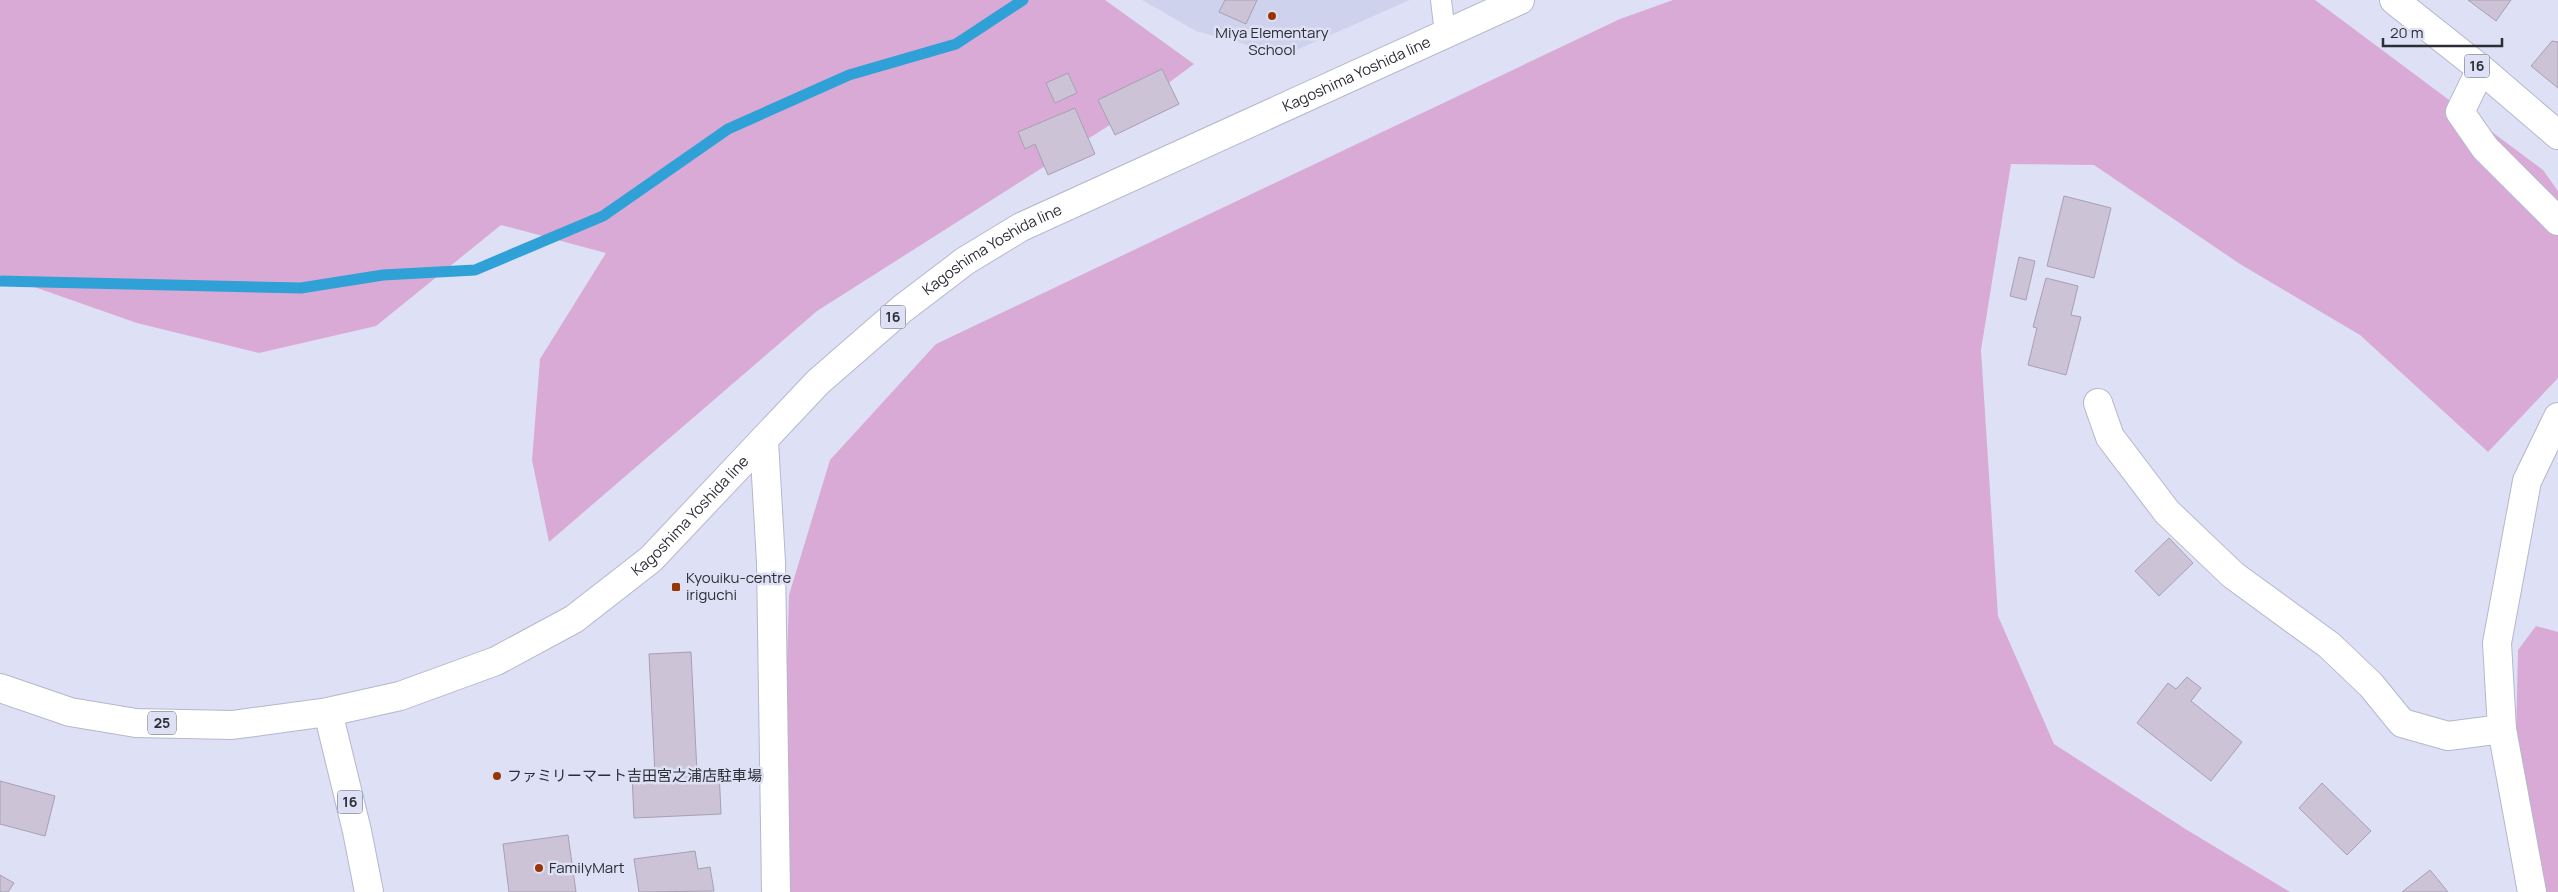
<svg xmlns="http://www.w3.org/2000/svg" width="2558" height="892" font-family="Manrope,'Noto Sans JP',sans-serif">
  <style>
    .built { fill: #cfd2ed }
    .green { fill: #daaad6 }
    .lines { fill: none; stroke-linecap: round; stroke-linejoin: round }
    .stream { stroke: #30a1d6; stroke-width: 11 }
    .building { fill: #ccc3d7; stroke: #a79fb2 }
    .service-casing { stroke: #b5b7cc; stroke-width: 22 }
    .minor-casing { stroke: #b5b7cc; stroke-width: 30 }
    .primary-casing { stroke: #b5b7cc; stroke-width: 30 }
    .service { stroke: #fff; stroke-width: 20 }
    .minor { stroke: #fff; stroke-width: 28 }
    .primary { stroke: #fff; stroke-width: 28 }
    .poi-dot { fill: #993407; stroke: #dee0f5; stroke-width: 2 }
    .labels { text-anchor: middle; stroke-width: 5; stroke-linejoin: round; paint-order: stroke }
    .shield { fill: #dee0f5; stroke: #61636f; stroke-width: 1 }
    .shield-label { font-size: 14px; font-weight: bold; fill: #2c2d35 }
    .poi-label { font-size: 15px; fill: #2c2d35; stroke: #dee0f5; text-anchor: start }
    .street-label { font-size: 15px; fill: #2c2d35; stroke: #dee0f5 }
  </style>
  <rect width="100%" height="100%" fill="#dee0f5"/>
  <path class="built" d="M1142 0H1410L1285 55 1196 31Z"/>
  <path class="green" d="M0 0H1105L1194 64 1124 116 817 311 549 542 532 460 540 359 606 253 501 225 376 326 259 353 137 323 0 275Z
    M1673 0H2315L2543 170 2558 191V378L2488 452 2360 335 2240 264 2094 165 2011 164 1981 350 1998 616 2054 744 2187 830 2290 892H784V765L789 595 830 460 936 344 1620 19Z
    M2536 626 2558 632V892H2545L2516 738 2518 650Z"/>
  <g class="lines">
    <path class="stream" d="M0 281 301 288 383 275 475 270 603 216 728 129 849 75 956 44 1023 0"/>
  </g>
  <path class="building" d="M1225 0H1257L1246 24 1219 12Z
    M2468 0H2511L2496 21Z
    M2552 41 2558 42V88L2531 66Z
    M1162 69 1179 104 1115 135 1098 100Z
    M1068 73 1077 93 1055 103 1046 83Z
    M1075 108 1095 154 1048 175 1035 144 1025 149 1018 132Z
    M2064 196 2111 208 2094 278 2047 266Z
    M2019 257 2035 261 2026 300 2010 296Z
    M2046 278 2078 286 2071 315 2081 317 2066 375 2028 365 2037 328 2033 327Z
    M2169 538 2193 563 2159 596 2135 571Z
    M691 652 697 772 719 770 721 814 634 818 632 775 655 774 649 654Z
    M2187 677 2201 688 2191 701 2242 742 2211 781 2137 723 2168 683 2176 689Z
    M0 781 55 796 45 836 0 824Z
    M2322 783 2371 831 2347 855 2299 808Z
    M568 835 576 892H509L503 844Z
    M695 851 698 869 710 867 714 891 639 892 634 859Z
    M2430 870 2448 892H2402Z
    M0 875 14 883 8 892H0Z"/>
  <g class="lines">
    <g class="service-casing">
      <path id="service" d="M1441 0 1445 33"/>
    </g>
    <g class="minor-casing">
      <path id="minor" d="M2481 69 2460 112 2485 148 2558 221
        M2098 403 2110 437 2167 512 2233 575 2329 645 2371 685 2402 723 2448 736 2502 729
        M764 441 771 562 776 892
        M2532 892 2502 729 2497 643 2527 481 2558 417"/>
    </g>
    <g class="primary-casing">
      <g id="primary">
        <path d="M2394 0 2481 69 2558 135"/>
        <path id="s1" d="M0 688 70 712 136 723 232 725 328 712 400 696 496 661 574 619 651 559 818 382 902 309 965 261 1021 227 1520 0"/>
        <path d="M328 712 357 831 369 892"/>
      </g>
    </g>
    <use href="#service" class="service"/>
    <use href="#minor" class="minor"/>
    <use href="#primary" class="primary"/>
  </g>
  <g class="poi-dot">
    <circle cx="1272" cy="16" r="5"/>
    <rect x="671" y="582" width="10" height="10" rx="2.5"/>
    <circle cx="497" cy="776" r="5"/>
    <circle cx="539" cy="868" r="5"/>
  </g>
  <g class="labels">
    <g class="shield">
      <rect x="2464.5" y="54.5" width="25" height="23" rx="4"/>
      <rect x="880.5" y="305.5" width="25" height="23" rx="4"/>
      <rect x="148" y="711.5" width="28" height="23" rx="4"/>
      <rect x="337.5" y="790.5" width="25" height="23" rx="4"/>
    </g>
    <g class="shield-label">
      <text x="2477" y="71">16</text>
      <text x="893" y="322">16</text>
      <text x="162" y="728">25</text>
      <text x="350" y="807">16</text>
    </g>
    <g class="poi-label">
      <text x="1272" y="38" text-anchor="middle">Miya Elementary<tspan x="1272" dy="17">School</tspan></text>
      <text x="686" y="583">Kyouiku-centre<tspan x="686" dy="17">iriguchi</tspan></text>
      <text x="507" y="781">ファミリーマート吉田宮之浦店駐車場</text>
      <text x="549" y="873">FamilyMart</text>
    </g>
    <g class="street-label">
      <text dy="5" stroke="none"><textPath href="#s1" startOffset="1564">Kagoshima Yoshida line</textPath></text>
      <text dy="5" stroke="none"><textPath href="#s1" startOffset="1159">Kagoshima Yoshida line</textPath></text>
      <text dy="5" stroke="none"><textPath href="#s1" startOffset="754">Kagoshima Yoshida line</textPath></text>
    </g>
  </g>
  <path d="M2383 38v8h119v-8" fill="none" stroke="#2c2d35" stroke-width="2.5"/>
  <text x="2390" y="38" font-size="15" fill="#2c2d35" stroke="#dee0f5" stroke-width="4" paint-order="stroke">20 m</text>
</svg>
